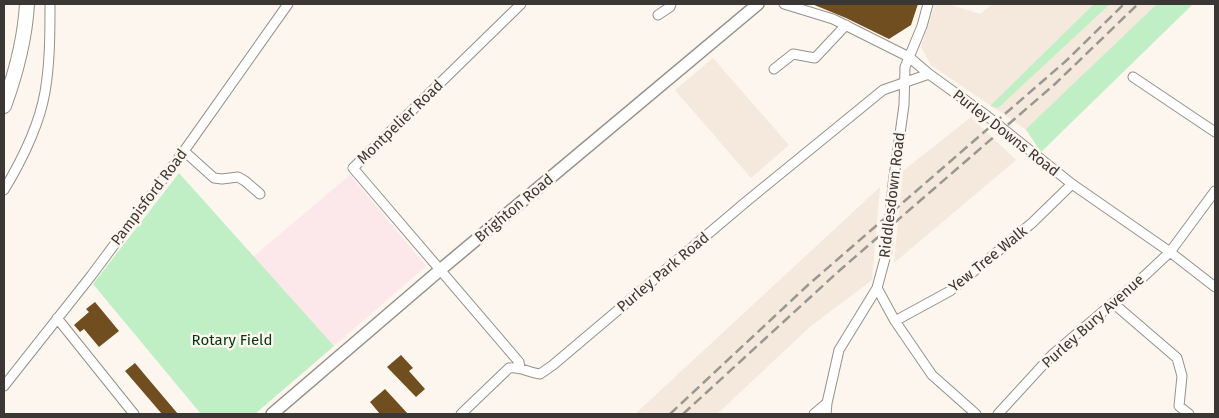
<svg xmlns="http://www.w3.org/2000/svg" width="1219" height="418" font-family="'Fira Sans',sans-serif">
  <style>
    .built { fill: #f4e9dc }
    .education { fill: #fce7ea }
    .green { fill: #c0efc6 }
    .building { fill: #704e1f }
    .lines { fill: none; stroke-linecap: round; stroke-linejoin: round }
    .minor-casing { stroke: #96918a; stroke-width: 11 }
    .major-casing { stroke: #96918a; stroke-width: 14 }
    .highway-casing { stroke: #96918a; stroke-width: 16 }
    .minor { stroke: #fff; stroke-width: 9 }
    .major { stroke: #fff; stroke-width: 11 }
    .highway { stroke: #fff; stroke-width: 14 }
    .rail { stroke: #9a9690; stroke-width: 2.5; stroke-dasharray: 10 5; stroke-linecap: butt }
    .labels { text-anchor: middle; stroke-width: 5; stroke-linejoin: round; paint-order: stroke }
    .street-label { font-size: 15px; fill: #3a3734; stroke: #fcf6ee }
    .park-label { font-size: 15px; fill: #003811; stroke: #fcf6ee }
  </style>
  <rect width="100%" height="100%" fill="#fcf6ee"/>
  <path class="built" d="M935 4H948L980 14 993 4H1193L1041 152 1025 129 931 65 921 47Z
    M713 58 789 145 751 178 675 90Z
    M971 117 1016 160 894 263 903 171Z
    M880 187 872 280 811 326 717 414H635Z"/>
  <path class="education" d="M350 175 426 266 334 346 253 257Z"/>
  <path class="green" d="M1094 4H1110L998 108 990 106Z
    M1157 4H1193L1041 152 1026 129Z
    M179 173 334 346 255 414H201L93 284Z"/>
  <path class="building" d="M812 4H918L911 25 889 39 846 18Z
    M95 302 119 331 99 347 84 329 80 332 74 325 89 312 86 309Z
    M401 355 413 368 409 371 425 389 416 397 387 367Z
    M135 363 145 375 178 414H162L125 371Z
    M385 389 408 414H380L370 402Z"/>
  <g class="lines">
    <g class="minor-casing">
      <path id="minor" d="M784 4 833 19 909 57 929 74 987 116 1072 184 1170 252 1215 287
        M658 15 670 7 671 4
        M774 69 793 54 815 58 846 25
        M1133 77 1215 132
        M184 151 214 178 222 179 238 177 245 181 260 194
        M4 190C22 160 39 127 45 92 50 63 50 33 50 4
        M877 288 895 321 932 375 976 414
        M1113 303 1177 358 1182 376 1179 406 1189 414
        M57 318 134 414
        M895 321 950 291 1032 223 1072 184
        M520 368 519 362 353 168 521 4
        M4 386 91 276 184 151 288 4
        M461 414 509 368C520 366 529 373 540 374L553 365 747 201 883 90 929 74
        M814 414 827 403
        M826 414 827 403 839 350 877 288 887 251 893 184 904 105 905 67 922 26 928 4
        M998 414 1052 355 1140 280 1170 252 1215 191"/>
    </g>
    <g class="major-casing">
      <path id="major" d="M272 414 440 270 758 4"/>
    </g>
    <g class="highway-casing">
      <path id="highway" d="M4 106C16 73 25 39 27 4"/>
    </g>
    <use href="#minor" class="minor"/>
    <use href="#major" class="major"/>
    <use href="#highway" class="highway"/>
    <path class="rail" d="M670 414 808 285 1067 60 1124 4
      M683 414 840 270 1055 84 1138 4"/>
  </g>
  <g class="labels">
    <g class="street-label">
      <text transform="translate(400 122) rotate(-44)" y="5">Montpelier Road</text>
      <text transform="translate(1006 133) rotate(38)" y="5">Purley Downs Road</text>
      <text transform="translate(892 195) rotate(-83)" y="5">Riddlesdown Road</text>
      <text transform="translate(149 197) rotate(-53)" y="5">Pampisford Road</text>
      <text transform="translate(514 208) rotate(-40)" y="5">Brighton Road</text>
      <text transform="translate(988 259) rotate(-39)" y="5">Yew Tree Walk</text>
      <text transform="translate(663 272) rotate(-40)" y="5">Purley Park Road</text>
      <text transform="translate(1093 321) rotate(-42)" y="5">Purley Bury Avenue</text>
    </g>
    <g class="park-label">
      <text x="232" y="345">Rotary Field</text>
    </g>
  </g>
  <rect width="1219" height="418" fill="none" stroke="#3a3734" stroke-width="10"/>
</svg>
